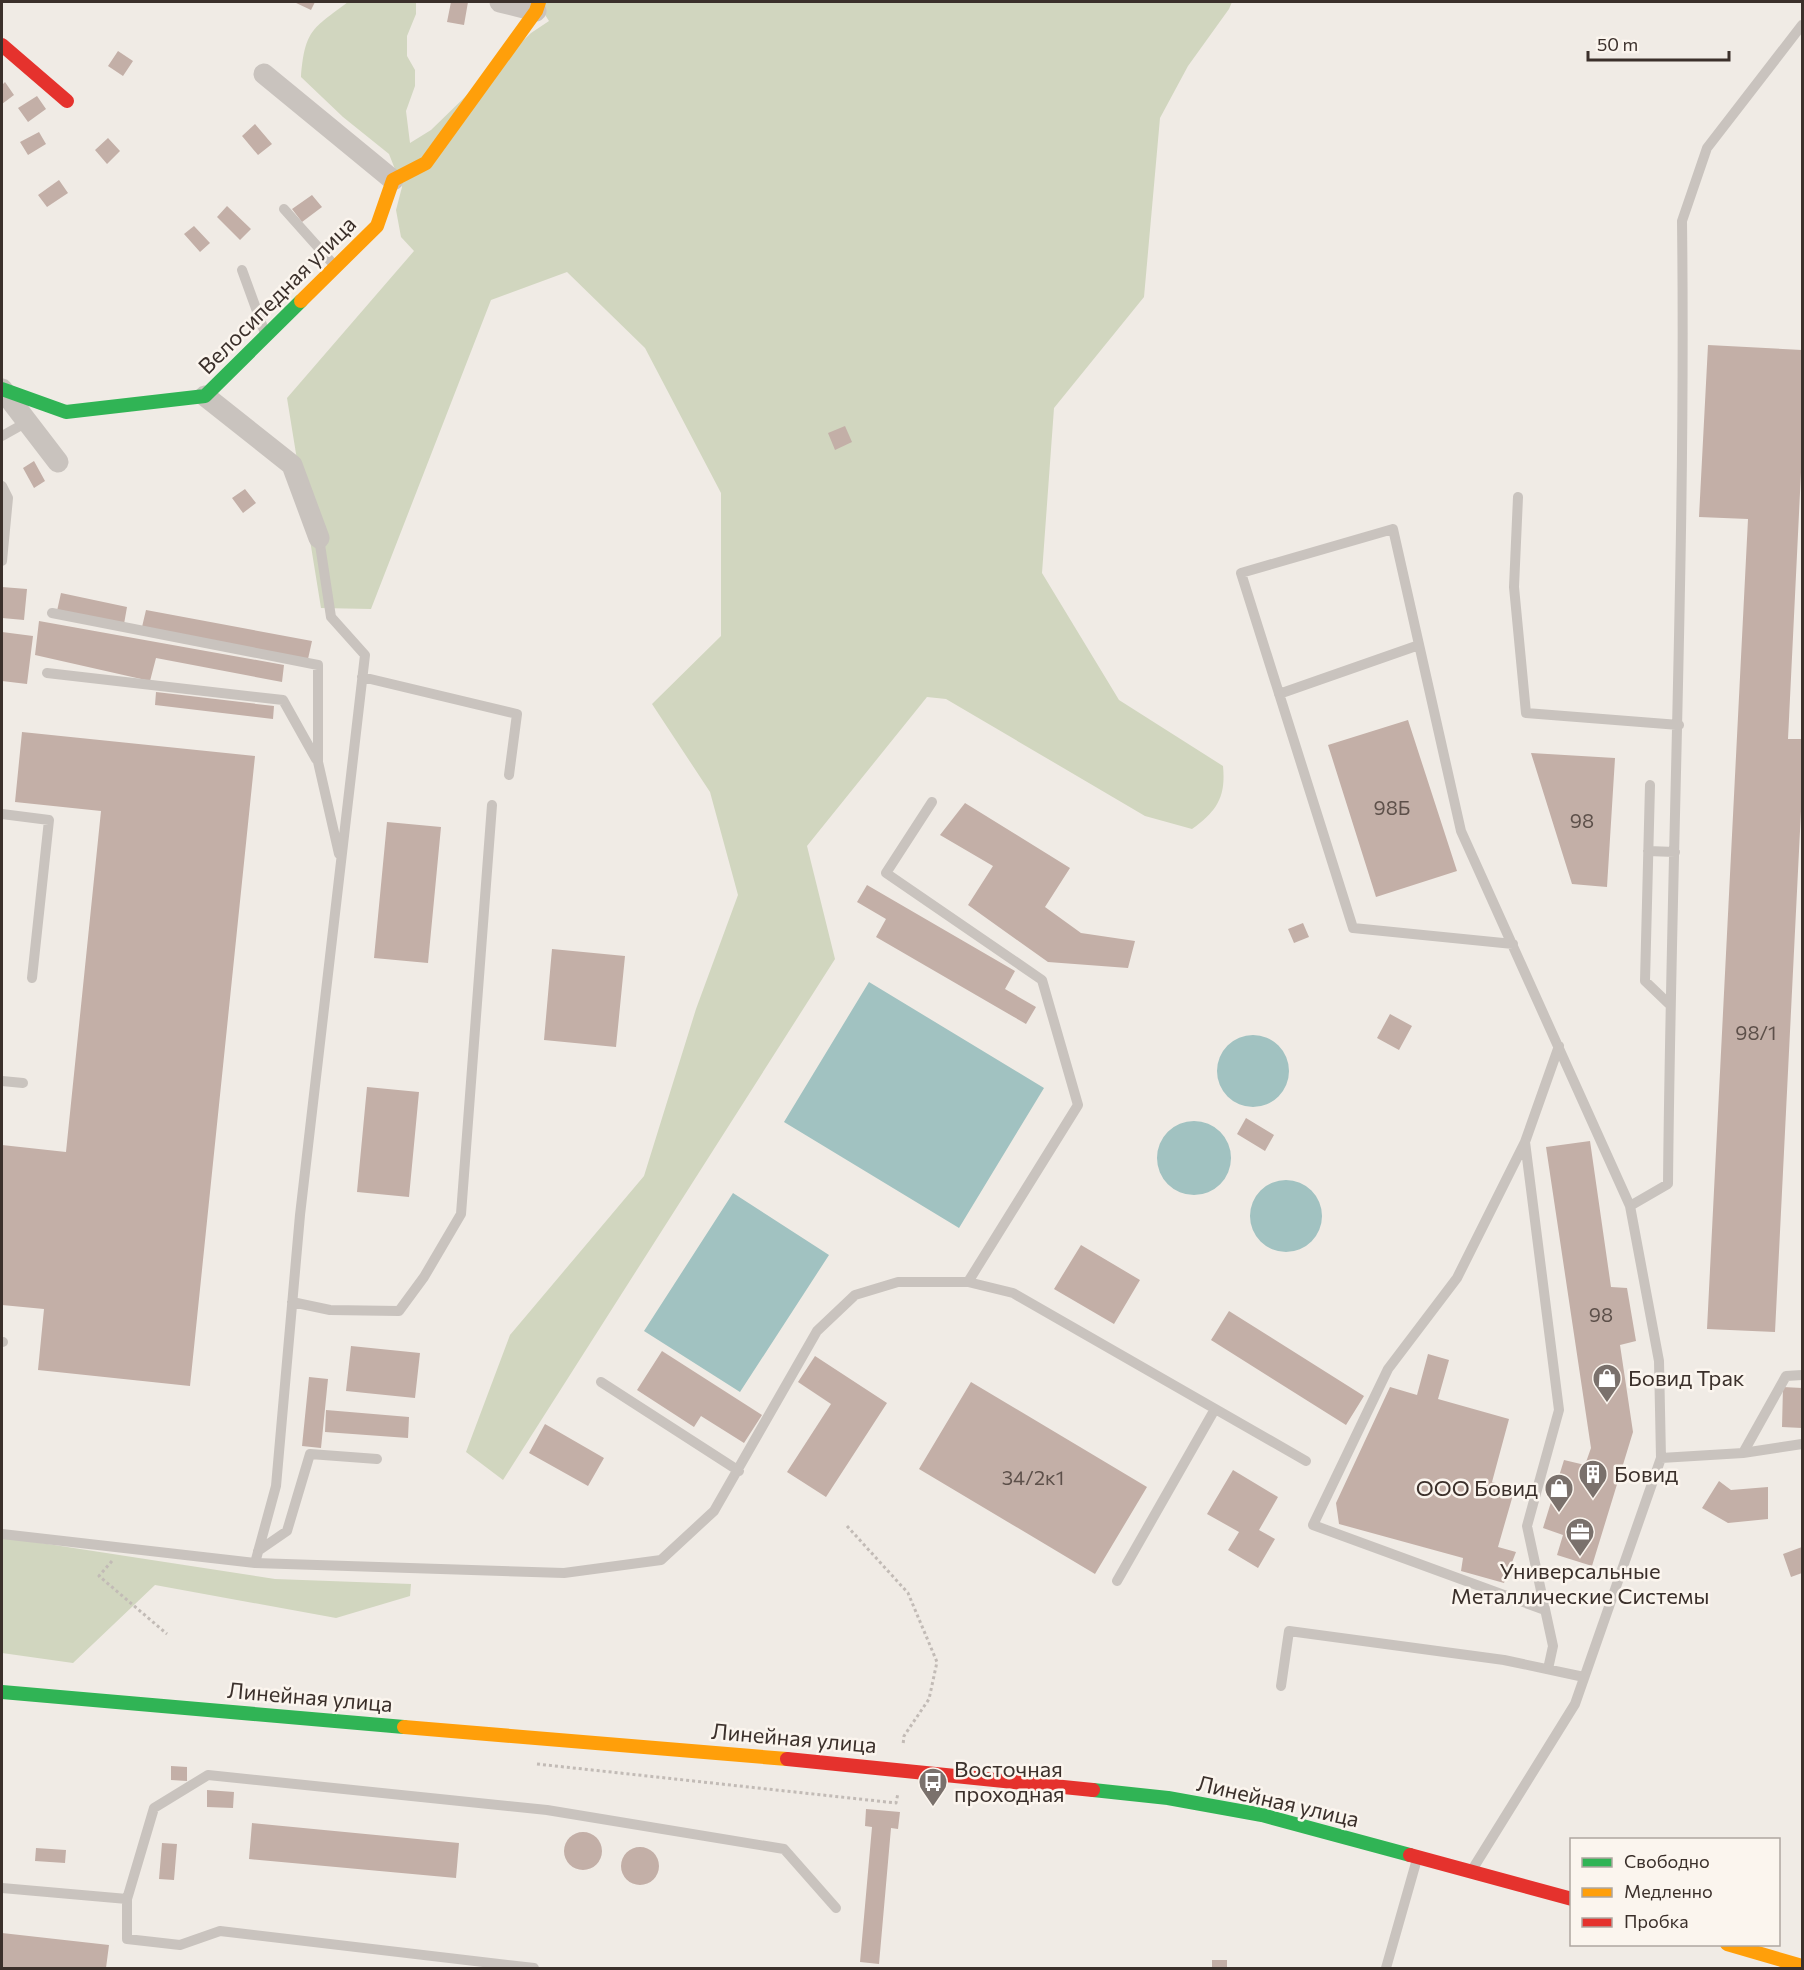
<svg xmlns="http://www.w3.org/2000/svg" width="1804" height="1970" font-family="Commissioner,sans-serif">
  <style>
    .green { fill: #d1d6bf }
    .water { fill: #a1c2c1 }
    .building { fill: #c3afa7 }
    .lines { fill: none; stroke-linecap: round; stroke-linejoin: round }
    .path { stroke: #c2bbb6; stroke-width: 3; stroke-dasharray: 3 3; stroke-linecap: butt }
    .lane { stroke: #c9c3be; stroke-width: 10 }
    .street { stroke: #c9c3be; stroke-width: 21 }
    .fast { stroke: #30b455; stroke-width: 14 }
    .slow { stroke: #ff9f0a; stroke-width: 14 }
    .jam { stroke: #e5322d; stroke-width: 14 }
    .labels { text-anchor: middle; stroke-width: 5; stroke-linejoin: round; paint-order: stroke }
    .number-label { font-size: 20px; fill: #5d504a }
    .street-label { font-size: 22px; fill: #3b302b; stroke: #fbf5ee }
    .poi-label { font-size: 22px; fill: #3b302b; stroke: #fbf5ee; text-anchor: start }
  </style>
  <rect width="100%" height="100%" fill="#f0ebe5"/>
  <path class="green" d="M348 2H416V14L407 36V56L415 70V86L406 111 410 143 431 130 531 33 549 21 538 4 533 2H1232L1229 9 1188 66 1160 118 1144 297 1054 408 1042 573 1119 700 1223 766C1226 797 1217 811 1192 829L1145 816 946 699 927 697 807 846 835 959 503 1480 466 1452 510 1335 644 1176 696 1009 738 895 710 792 652 704 721 636V493L645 348 567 272 491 300 371 609 321 608 287 398 414 251 401 237 396 210 402 187 389 154 343 117 301 77C305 30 312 29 348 2Z
    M2 1537 275 1579 411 1584 410 1596 336 1618 155 1585 73 1663 2 1653Z"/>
  <path class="water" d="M869 982 1044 1088 959 1228 784 1122Z
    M1217 1071a36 36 0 1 1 72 0a36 36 0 1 1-72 0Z
    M1157 1158a37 37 0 1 1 74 0a37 37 0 1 1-74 0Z
    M1250 1216a36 36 0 1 1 72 0a36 36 0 1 1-72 0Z
    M733 1193 829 1255 740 1392 644 1331Z"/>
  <path class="building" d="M294 2H315L311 10Z
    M451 2H468L464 25 447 22Z
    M118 51 133 61 123 76 108 66Z
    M5 82 14 95 2 104V85Z
    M37 96 46 109 28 122 18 108Z
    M255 124 272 144 258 155 242 136Z
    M39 132 46 144 28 155 20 142Z
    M108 138 120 151 107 164 95 150Z
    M59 180 68 193 47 207 38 195Z
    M312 195 322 207 302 222 292 209Z
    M227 206 251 229 240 240 217 217Z
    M194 226 210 243 200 252 184 234Z
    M1708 345 1802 350V452L1788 739H1802V791L1775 1332 1707 1329 1748 519 1699 517Z
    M845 426 852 442 835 450 828 433Z
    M34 461 45 481 34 488 23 468Z
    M245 489 256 503 243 513 232 498Z
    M2 587 27 589 24 620 2 618Z
    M61 593 127 607 124 624 57 611Z
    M146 610 312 641 308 659 142 627Z
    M39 621 284 665 282 682 156 658 150 681 35 655Z
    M2 632 33 636 27 684 2 681Z
    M156 692 274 706 273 719 155 705Z
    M1408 720 1457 871 1376 897 1328 745Z
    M22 732 255 756 190 1386 38 1370 44 1309 2 1305V1145L66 1152 101 811 15 802Z
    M1531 753 1615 758 1607 887 1572 884Z
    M965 803 1070 868 1045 907 1081 933 1135 941 1128 968 1048 962 968 905 993 866 940 835Z
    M387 822 441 827 428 963 374 958Z
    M867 885 1015 971 1005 989 1036 1007 1026 1024 876 937 886 919 857 902Z
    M1303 923 1309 937 1294 943 1288 929Z
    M552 949 625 956 616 1047 544 1040Z
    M1390 1014 1412 1026 1399 1050 1377 1038Z
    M367 1087 419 1092 409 1197 357 1192Z
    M1246 1118 1274 1135 1265 1151 1237 1134Z
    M1590 1141 1611 1287 1627 1288 1636 1341 1620 1345 1633 1432 1592 1566 1557 1555 1563 1535 1543 1528 1564 1460 1585 1465 1591 1448 1546 1147Z
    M1081 1245 1140 1280 1114 1324 1054 1289Z
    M1229 1311 1364 1396 1346 1425 1211 1340Z
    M351 1346 420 1353 415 1398 346 1391Z
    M662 1351 762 1415 744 1443 701 1416 694 1427 637 1390Z
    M1428 1354 1449 1360 1438 1399 1509 1419 1492 1482 1515 1488 1498 1547 1516 1552 1504 1583 1461 1571 1463 1558 1339 1524 1336 1503 1390 1387 1417 1395Z
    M815 1356 887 1403 826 1497 787 1472 831 1404 798 1382Z
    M309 1377 328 1379 321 1448 302 1446Z
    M971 1382 1147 1487 1095 1574 919 1469Z
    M1783 1387 1802 1388V1428L1782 1427Z
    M326 1410 409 1417 408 1438 325 1432Z
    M545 1424 604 1458 588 1486 529 1453Z
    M1233 1470 1278 1497 1259 1530 1275 1539 1258 1568 1228 1550 1239 1532 1207 1514Z
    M1719 1481 1731 1490 1768 1487V1519L1728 1523 1702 1508Z
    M1802 1547V1573L1791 1577 1783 1554Z
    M171 1766 187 1767V1781L171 1780Z
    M207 1790 234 1792 233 1808 207 1807Z
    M866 1809 900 1812 898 1829 891 1828 879 1964 860 1962 872 1827 865 1826Z
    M252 1823 459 1843 456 1878 249 1859Z
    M564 1851a19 19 0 1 1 38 0a19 19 0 1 1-38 0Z
    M162 1843 177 1844 174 1880 159 1879Z
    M621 1866a19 19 0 1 1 38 0a19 19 0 1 1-38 0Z
    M36 1848 66 1850 65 1863 35 1861Z
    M2 1933 109 1945 106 1968H2Z
    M1212 1960H1227V1968H1212Z"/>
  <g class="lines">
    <path class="path" d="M847 1526 908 1593 937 1662 929 1699 904 1736 903 1745
      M112 1561 99 1576 167 1634
      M537 1764 896 1803 898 1793"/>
    <path class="lane" d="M284 209 334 265
      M242 270 265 333
      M2 436 27 422
      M2 486 8 498 2 561
      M1518 497 1514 587 1526 713 1679 725
      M52 613 318 665V762L339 854
      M47 673 283 700 316 759
      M362 677 517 714 509 775
      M1279 694 1419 645
      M1650 785 1645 981 1669 1004
      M932 802 886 873 1042 980 1078 1105 968 1282
      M2 814 49 820 32 978
      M1648 851 1675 852
      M2 1081 23 1083
      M1525 1142 1457 1278 1388 1369 1313 1525 1545 1610
      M1630 1206 1668 1184C1671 863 1686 542 1682 221L1707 148 1802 25
      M292 1302 330 1310 399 1311 424 1277 461 1214 492 805
      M2 1342H3
      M601 1382 739 1471
      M1743 1453 1786 1376 1802 1375
      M1661 1458 1743 1453 1802 1444
      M2 1534 255 1563 276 1486 300 1215 365 655 331 617 319 538
      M258 1551 287 1531 310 1454 377 1459
      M255 1563 564 1573 661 1560 714 1511 817 1331 855 1295 898 1282H968L1013 1293 1306 1461
      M1117 1581 1215 1409
      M1548 1669 1553 1646 1527 1526 1559 1410 1525 1142 1559 1046
      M1281 1686 1289 1631 1504 1660 1584 1677
      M1472 1870 1575 1704 1661 1458 1659 1361 1630 1206 1461 831 1393 529 1241 573 1353 928 1513 944
      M2 1888 127 1899V1939L180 1945 220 1931 534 1968
      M127 1899 154 1808 208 1775 547 1810 784 1849 836 1908
      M1386 1968 1417 1859"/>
    <path class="street" d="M500 2 536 11
      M264 74 393 180
      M2 389 58 462
      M205 396 292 465 319 538"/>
    <path class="fast" d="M2 389 66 412 205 396 301 301
      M2 1692 404 1727
      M1093 1790 1168 1798 1262 1815 1410 1855"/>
    <path class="slow" d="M301 301 377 226 393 180 426 163 536 11 539 2
      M404 1727 787 1759
      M1727 1944 1802 1966"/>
    <path class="jam" d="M2 45 67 101
      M787 1759 1093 1790
      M1410 1855 1572 1899"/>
  </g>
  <defs>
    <g id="shop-pin" transform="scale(1.5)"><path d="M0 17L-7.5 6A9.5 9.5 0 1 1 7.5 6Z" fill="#7a716c" stroke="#fbf5ee"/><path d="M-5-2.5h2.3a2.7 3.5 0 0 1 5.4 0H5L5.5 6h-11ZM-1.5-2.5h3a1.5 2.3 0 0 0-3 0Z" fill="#fff"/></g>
    <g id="building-pin" transform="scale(1.5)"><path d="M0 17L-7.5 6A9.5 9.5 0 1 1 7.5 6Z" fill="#7a716c" stroke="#fbf5ee"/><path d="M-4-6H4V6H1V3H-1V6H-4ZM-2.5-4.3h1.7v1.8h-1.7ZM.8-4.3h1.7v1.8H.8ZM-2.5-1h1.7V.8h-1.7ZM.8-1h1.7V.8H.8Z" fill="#fff"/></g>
    <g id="office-pin" transform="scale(1.5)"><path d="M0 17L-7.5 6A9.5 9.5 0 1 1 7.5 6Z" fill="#7a716c" stroke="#fbf5ee"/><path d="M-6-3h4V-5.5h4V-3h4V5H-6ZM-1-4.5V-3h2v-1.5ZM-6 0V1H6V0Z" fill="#fff"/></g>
    <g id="bus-pin" transform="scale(1.5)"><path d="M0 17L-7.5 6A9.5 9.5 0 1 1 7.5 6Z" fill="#7a716c" stroke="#fbf5ee"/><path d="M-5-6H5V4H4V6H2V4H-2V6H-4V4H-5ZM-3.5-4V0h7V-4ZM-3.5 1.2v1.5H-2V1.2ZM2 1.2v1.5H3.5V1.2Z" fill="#fff"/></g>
  </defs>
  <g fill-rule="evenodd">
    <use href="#shop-pin" x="1607" y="1378"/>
    <use href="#building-pin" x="1593" y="1474"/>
    <use href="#shop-pin" x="1559" y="1488"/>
    <use href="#office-pin" x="1580" y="1532"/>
    <use href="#bus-pin" x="933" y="1782"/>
  </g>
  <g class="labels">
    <g class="number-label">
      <text x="1392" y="815">98Б</text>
      <text x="1582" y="828">98</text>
      <text x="1756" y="1040">98/1</text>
      <text x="1601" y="1322">98</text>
      <text x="1033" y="1485">34/2к1</text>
    </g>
    <g class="street-label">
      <text transform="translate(277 295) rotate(-45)" y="8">Велосипедная улица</text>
      <text transform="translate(310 1697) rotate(5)" y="8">Линейная улица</text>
      <text transform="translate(794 1738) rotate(5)" y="8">Линейная улица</text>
      <text transform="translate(1278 1801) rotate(13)" y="8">Линейная улица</text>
    </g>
    <g class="poi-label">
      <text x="1628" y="1386">Бовид Трак</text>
      <text x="1614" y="1482">Бовид</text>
      <text x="1538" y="1496" text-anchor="end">ООО Бовид</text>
      <text x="1580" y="1579" text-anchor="middle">Универсальные<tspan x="1580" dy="25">Металлические Системы</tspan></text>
      <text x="954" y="1777">Восточная<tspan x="954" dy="25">проходная</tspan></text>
    </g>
  </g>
  <rect width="1804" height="1970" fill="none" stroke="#3b302b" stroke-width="6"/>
  <rect x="1570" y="1838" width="210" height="108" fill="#fbf5ee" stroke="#aea6a0" stroke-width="1.5"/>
  <rect x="1582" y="1858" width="30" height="9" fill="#30b455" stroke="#aea6a0" stroke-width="1.5"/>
  <text x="1624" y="1868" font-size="18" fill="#3b302b">Свободно</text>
  <rect x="1582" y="1888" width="30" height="9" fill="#ff9f0a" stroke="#aea6a0" stroke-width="1.5"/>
  <text x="1624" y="1898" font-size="18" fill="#3b302b">Медленно</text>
  <rect x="1582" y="1918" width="30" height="9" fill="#e5322d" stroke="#aea6a0" stroke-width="1.5"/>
  <text x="1624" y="1928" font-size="18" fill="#3b302b">Пробка</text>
  <path d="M1588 51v9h141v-9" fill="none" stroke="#3b302b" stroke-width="3"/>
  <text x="1597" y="51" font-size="18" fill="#3b302b" stroke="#fbf5ee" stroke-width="4.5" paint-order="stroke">50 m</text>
</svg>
